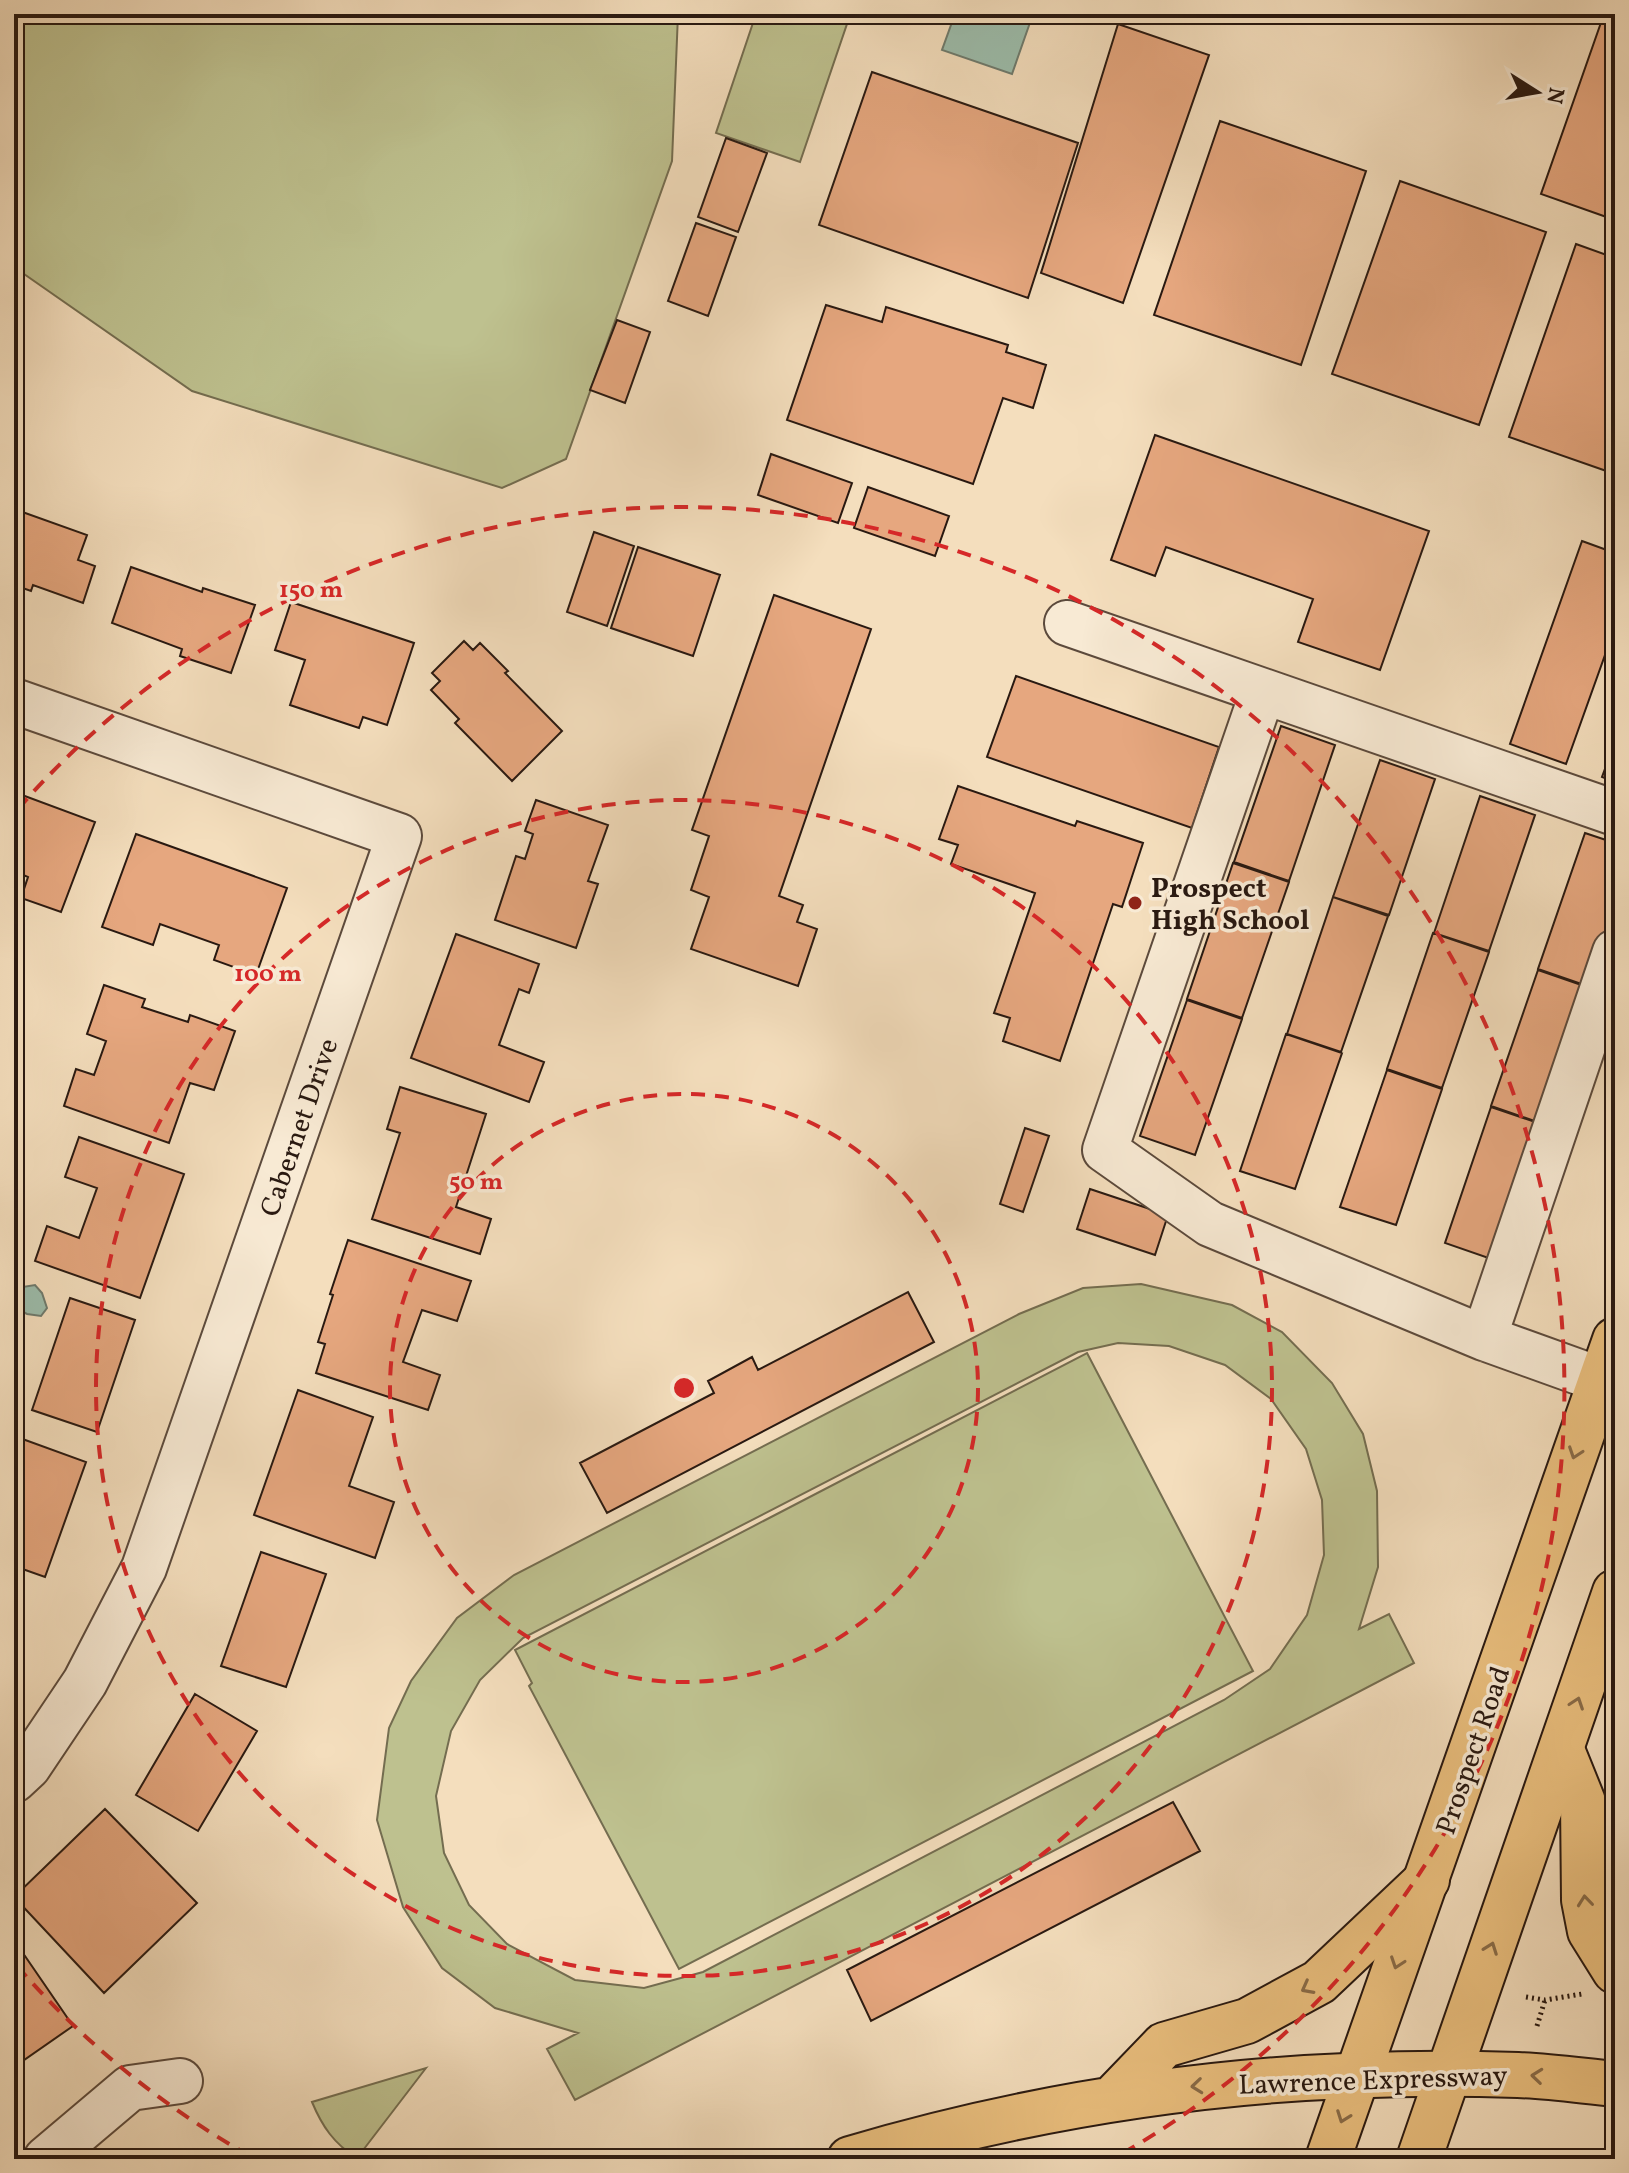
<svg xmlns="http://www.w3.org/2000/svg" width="1629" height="2173" font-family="Vollkorn,serif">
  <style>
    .green { fill: #bec18f; stroke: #746d50; stroke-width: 2; fill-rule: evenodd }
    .water { fill: #9cbdac; stroke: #6e7b6e; stroke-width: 2 }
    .building { fill: #e6a77f; stroke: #291911; stroke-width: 2 }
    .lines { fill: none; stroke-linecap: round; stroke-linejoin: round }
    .minor-casing { stroke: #5c4a3c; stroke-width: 48 }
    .major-casing { stroke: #291911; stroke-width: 48 }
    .highway-casing { stroke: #291911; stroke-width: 48 }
    .path { stroke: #291911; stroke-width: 5; stroke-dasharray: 2 4; stroke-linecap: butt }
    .minor { stroke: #f8ead4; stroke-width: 44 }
    .major { stroke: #eabf7e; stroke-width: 44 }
    .highway { stroke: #eabf7e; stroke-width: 44 }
    .oneway { stroke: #8a6c48 }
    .ring { fill: none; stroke: #d62828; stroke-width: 4; stroke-dasharray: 14 10 }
    .poi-dot { fill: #8f2418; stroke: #f8ead4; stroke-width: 3 }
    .labels { text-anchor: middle; stroke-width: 7; stroke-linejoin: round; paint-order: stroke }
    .poi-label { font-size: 28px; font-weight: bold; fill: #291911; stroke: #f8ead4; text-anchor: start }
    .street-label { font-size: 28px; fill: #291911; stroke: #f8ead4 }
    .centre { fill: #d62828; stroke: #f8ead4; stroke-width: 4 }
    .ring-label { font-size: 24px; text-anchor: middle; font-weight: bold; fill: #d62828; stroke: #f8ead4; stroke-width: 7; stroke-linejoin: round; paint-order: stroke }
  </style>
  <rect width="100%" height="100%" fill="#f4debd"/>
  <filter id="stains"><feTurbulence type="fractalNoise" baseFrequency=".0025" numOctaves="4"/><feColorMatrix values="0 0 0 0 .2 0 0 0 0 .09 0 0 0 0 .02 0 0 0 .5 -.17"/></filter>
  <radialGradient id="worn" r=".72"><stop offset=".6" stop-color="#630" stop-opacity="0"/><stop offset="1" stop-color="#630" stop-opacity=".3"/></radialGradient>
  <path class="green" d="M14 14H678L672 161 566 459 502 488 192 391 14 267Z
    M756 14H838L849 18 800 162 716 133Z
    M1141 1284 1232 1305 1282 1332 1332 1383 1363 1434 1377 1491 1378 1567 1359 1629 1389 1614 1414 1663 575 2100 547 2049 578 2033 495 2008 442 1968 403 1907 377 1820 389 1728 411 1681 457 1618 514 1575 1019 1314 1083 1288ZM1118 1343 1169 1346 1225 1365 1271 1399 1306 1449 1322 1500 1324 1555 1307 1615 1270 1669 1224 1700 703 1972 644 1988 575 1980 507 1944 469 1905 444 1853 436 1796 451 1731 480 1680 523 1638 1078 1352Z
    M1087 1353 1253 1671 679 1969 529 1686 532 1683 515 1650Z
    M426 2068 357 2158C334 2144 322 2126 312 2102Z"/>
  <path class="water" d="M955 14H1033L1012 74 942 50Z
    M14 1280 23 1287 35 1285 42 1293 47 1308 41 1316 27 1314 14 1307Z"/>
  <path class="building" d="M1604 14H1615V220L1541 194Z
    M1118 24 1209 55 1123 303 1041 273Z
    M872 72 1078 143 1028 298 819 225Z
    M1220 121 1366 171 1301 365 1154 315Z
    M726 138 767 153 738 232 698 217Z
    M1400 181 1546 232 1479 425 1332 374Z
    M696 223 736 237 708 316 668 301Z
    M1576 244 1615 258V474L1509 437Z
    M826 305 882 322 886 307 1008 345 1006 352 1046 365 1033 408 1003 398 973 484 787 420Z
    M617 320 650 332 625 403 590 390Z
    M1155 435 1429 531 1380 670 1298 642 1313 599 1166 547 1155 576 1111 560Z
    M771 454 852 483 838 523 758 495Z
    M868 487 949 516 935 556 854 528Z
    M14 509 87 535 78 560 95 566 83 603 33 585 31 591 14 585Z
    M594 532 634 546 607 626 567 612Z
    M1582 541 1615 553V627L1566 764 1510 744Z
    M638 547 720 575 693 656 611 628Z
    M131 567 202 592 203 588 255 605 231 673 180 656 182 649 112 623Z
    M774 595 871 629 779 896 803 905 797 922 817 929 798 986 691 949 709 897 691 890 709 836 692 830Z
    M291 602 414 643 387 725 363 717 359 728 290 705 305 660 275 650Z
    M464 641 473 650 480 643 508 671 505 673 562 731 512 781 455 723 459 719 431 690 440 681 432 673Z
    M1016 676 1219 747 1192 828 987 757Z
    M1281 726 1335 745 1289 881 1234 862Z
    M1615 742V782L1602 777Z
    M1380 760 1435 779 1389 915 1333 897Z
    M958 786 1075 826 1077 821 1143 843 1122 907 1113 904 1060 1061 1003 1041 1010 1018 994 1013 1035 893 951 864 958 845 939 839Z
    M14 792 95 822 61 912 21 898 28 877 14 871Z
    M1480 796 1535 815 1489 951 1434 933Z
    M536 800 608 825 588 881 598 884 576 948 495 920 516 856 525 859 533 834 525 831Z
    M1585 833 1615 843V925L1593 988 1538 969Z
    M136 834 287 888 256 975 214 960 219 945 160 924 153 945 102 927Z
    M1233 863 1289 882 1242 1018 1187 999Z
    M1333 897 1388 916 1341 1052 1287 1034Z
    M1433 933 1489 952 1442 1088 1387 1069Z
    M456 934 539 964 529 993 519 989 499 1045 544 1062 529 1102 411 1058Z
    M14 960 22 963 14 985Z
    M1538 970 1593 989 1546 1125 1491 1106Z
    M104 985 145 999 142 1007 188 1022 190 1015 235 1031 214 1090 190 1083 169 1143 64 1106 76 1069 94 1075 106 1041 87 1034Z
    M1187 1000 1242 1019 1195 1155 1140 1136Z
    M1286 1034 1342 1053 1295 1189 1240 1171Z
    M1387 1070 1442 1089 1396 1225 1340 1207Z
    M400 1087 486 1114 456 1207 491 1219 480 1254 372 1219 400 1133 387 1129Z
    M1491 1107 1547 1126 1500 1262 1445 1243Z
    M1025 1128 1049 1136 1023 1212 1000 1204Z
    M79 1137 184 1174 140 1298 35 1261 47 1226 79 1238 97 1188 65 1177Z
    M1090 1189 1168 1215 1155 1255 1077 1229Z
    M348 1240 471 1281 457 1321 422 1310 403 1362 440 1375 428 1410 316 1373 325 1344 318 1342 333 1295 330 1294Z
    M908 1292 934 1342 607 1513 580 1463 714 1393 708 1381 752 1357 758 1370Z
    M70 1298 135 1320 97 1432 32 1410Z
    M298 1390 373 1417 349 1486 394 1502 375 1558 254 1515Z
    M17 1437 86 1462 45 1577 14 1566V1446Z
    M261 1552 326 1574 286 1687 221 1666Z
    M195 1694 257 1731 198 1831 136 1795Z
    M1173 1802 1200 1851 871 2021 847 1970Z
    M105 1809 197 1903 104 1993 14 1897Z
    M14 1940 73 2026 14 2067Z"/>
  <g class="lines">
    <g class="minor-casing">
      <path id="minor" d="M1067 623 1615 813
        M1263 691 1105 1150 1210 1224 1484 1338
        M14 701 399 836 144 1568 85 1682 28 1767 14 1780
        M1601 1380 1484 1338 1615 952
        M46 2159 130 2088 180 2081"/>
    </g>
    <g class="major-casing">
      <path id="major" d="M1328 2159 1615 1340
        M1419 2159 1615 1592"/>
    </g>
    <g class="highway-casing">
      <path id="highway" d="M1562 1750 1583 1802 1584 1900 1590 1931 1615 1971
        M1114 2097 1164 2045 1247 2021 1319 1982 1427 1880
        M850 2159C1069 2094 1290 2067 1518 2075 1550 2076 1583 2081 1615 2084"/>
    </g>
    <path class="path" d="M1526 1997 1545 2000 1582 1994
      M1537 2026 1545 2000"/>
    <use href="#minor" class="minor"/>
    <use href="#major" class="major"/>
    <use href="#highway" class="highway"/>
  </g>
  <defs><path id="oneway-chevron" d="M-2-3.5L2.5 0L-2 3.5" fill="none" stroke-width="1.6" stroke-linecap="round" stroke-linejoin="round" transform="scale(2)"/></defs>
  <g class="oneway">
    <use href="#oneway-chevron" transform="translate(1575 1453) rotate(109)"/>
    <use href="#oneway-chevron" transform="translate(1577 1703) rotate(-71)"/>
    <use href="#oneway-chevron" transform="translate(1585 1901) rotate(-96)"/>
    <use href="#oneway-chevron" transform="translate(1491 1948) rotate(-70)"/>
    <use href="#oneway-chevron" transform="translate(1397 1963) rotate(109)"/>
    <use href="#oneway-chevron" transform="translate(1307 1988) rotate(152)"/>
    <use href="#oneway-chevron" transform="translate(1537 2076) rotate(-174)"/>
    <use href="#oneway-chevron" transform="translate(1197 2086) rotate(174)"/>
    <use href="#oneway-chevron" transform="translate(1343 2117) rotate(110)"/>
  </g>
  <g class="ring">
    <circle cx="684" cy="1388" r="294"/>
    <circle cx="684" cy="1388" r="588"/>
    <path d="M250 2156A882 882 0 0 1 18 1967M18 809A882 882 0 1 1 1118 2156"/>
  </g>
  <circle class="poi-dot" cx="1135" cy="903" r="8"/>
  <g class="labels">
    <g class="poi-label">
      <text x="1151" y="897">Prospect<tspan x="1151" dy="32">High School</tspan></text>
    </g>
    <g class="street-label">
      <text transform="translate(298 1127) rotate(-71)" y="10">Cabernet Drive</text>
      <text transform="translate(1472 1750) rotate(-71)" y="10">Prospect Road</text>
      <text transform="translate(1373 2079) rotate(-2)" y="10">Lawrence Expressway</text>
    </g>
  </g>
  <circle cx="684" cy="1388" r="12" class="centre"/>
  <g class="ring-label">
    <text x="311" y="597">150 m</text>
    <text x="268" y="981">100 m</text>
    <text x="476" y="1189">50 m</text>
  </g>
  <rect width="1629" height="2173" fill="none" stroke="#f4debd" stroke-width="48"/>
  <rect x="16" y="16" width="1597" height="2141" fill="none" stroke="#291911" stroke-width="4"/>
  <rect x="24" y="24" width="1581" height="2125" fill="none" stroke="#291911" stroke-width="2"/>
  <g transform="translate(1537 92) rotate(101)" stroke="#f8ead4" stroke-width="6" paint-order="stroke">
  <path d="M0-6L14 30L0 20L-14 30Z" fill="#291911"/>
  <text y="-12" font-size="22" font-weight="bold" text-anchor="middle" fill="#291911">N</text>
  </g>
  <rect width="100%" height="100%" filter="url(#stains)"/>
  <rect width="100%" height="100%" fill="url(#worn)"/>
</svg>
